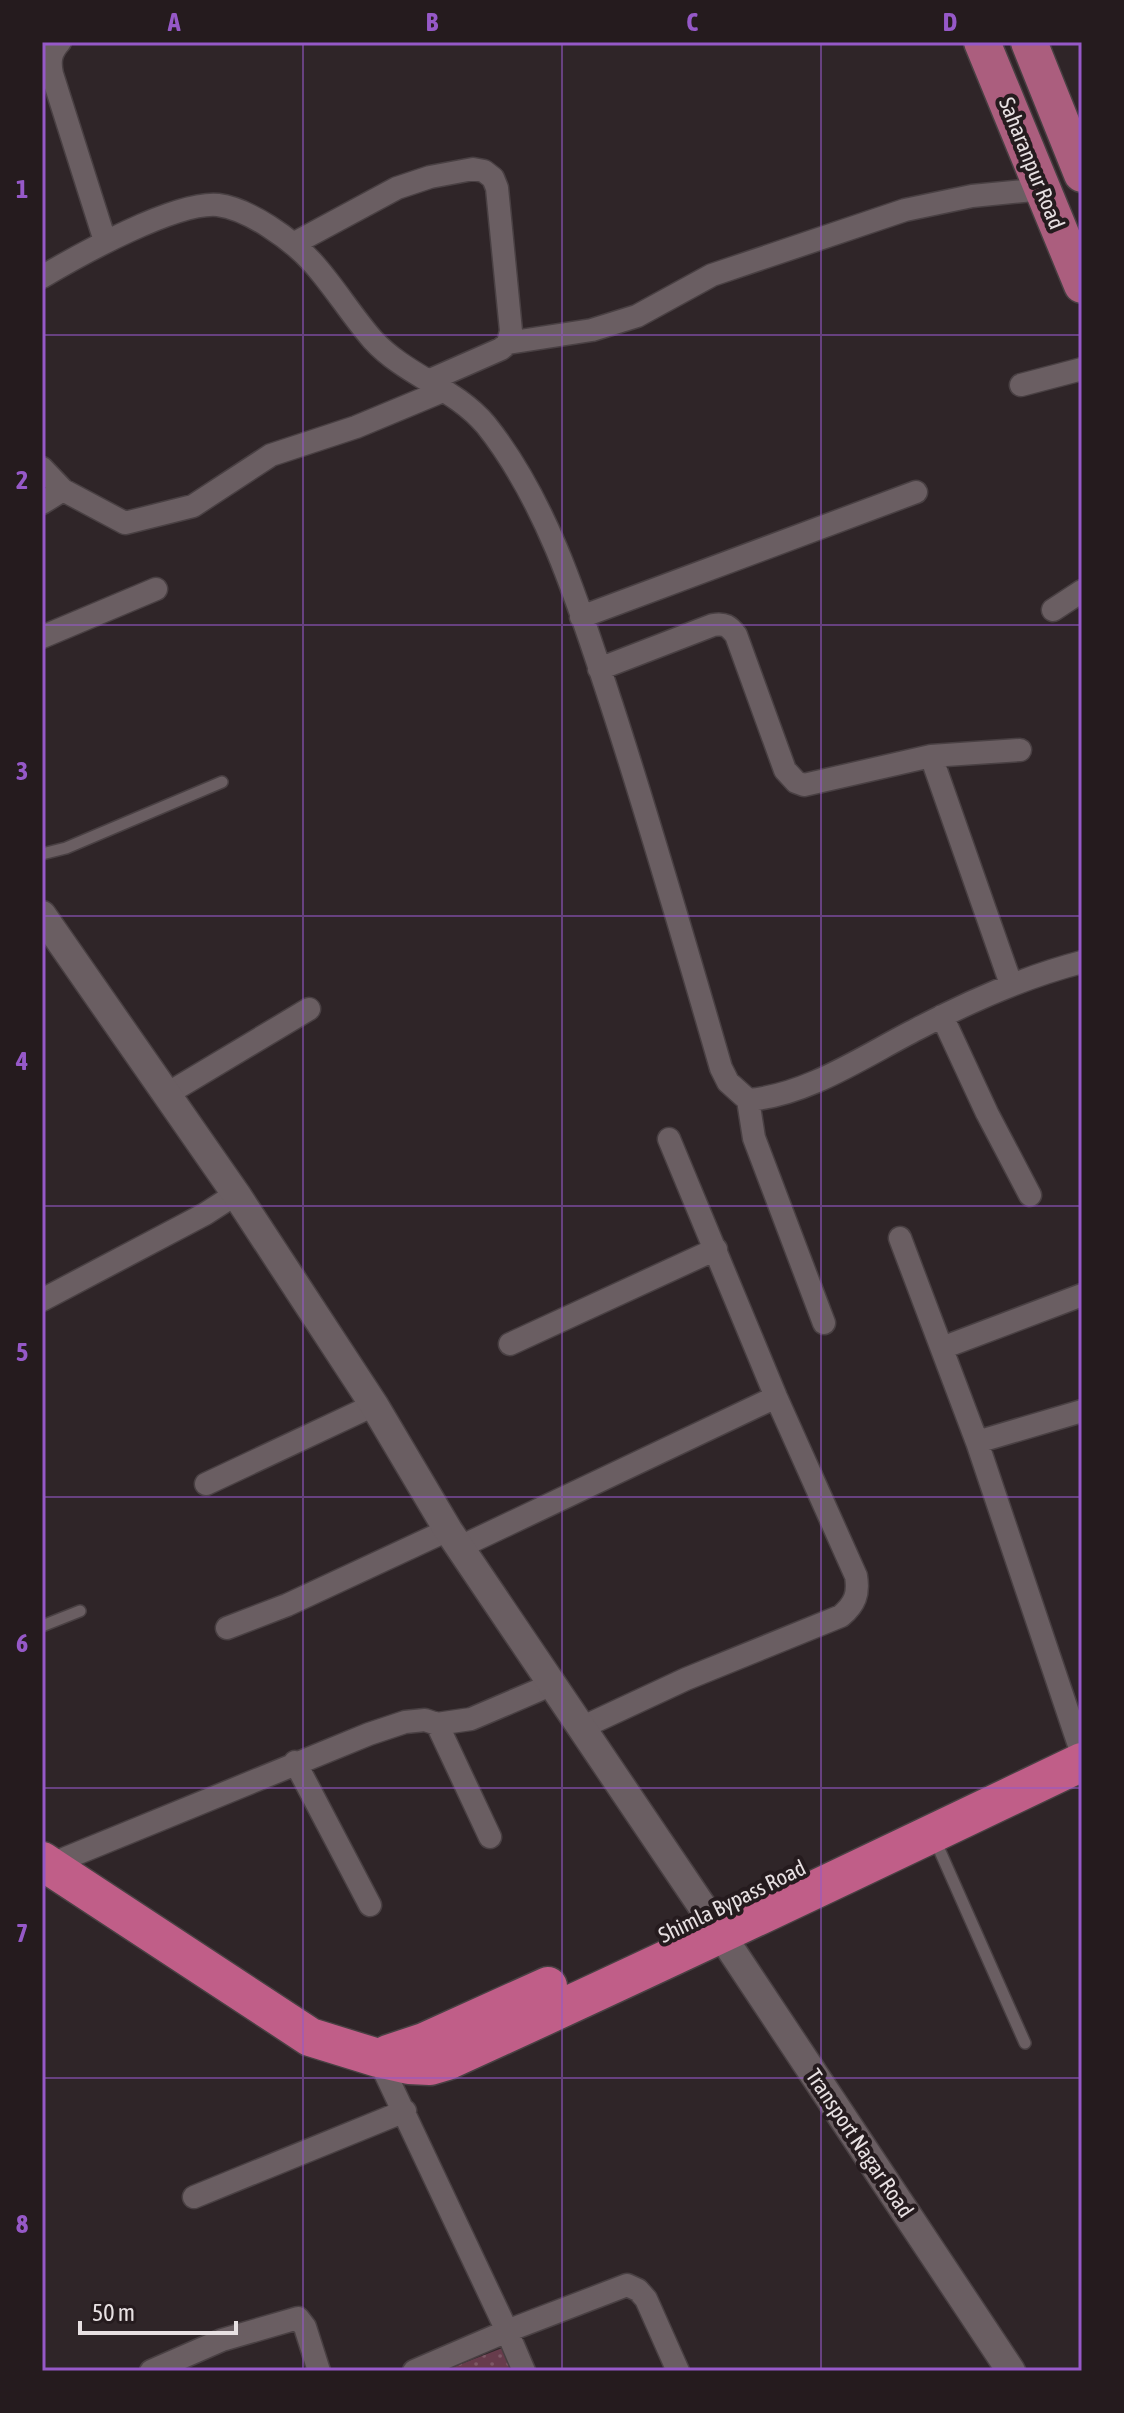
<svg xmlns="http://www.w3.org/2000/svg" width="1124" height="2413" font-family="'Asap Condensed',sans-serif">
  <style>
    .park { fill: url(#park-dots) }
    .lines { fill: none; stroke-linecap: round; stroke-linejoin: round }
    .service-casing { stroke: #494043; stroke-width: 14 }
    .minor-casing { stroke: #494043; stroke-width: 25 }
    .tertiary-casing { stroke: #494043; stroke-width: 31 }
    .primary-casing { stroke: #494043; stroke-width: 39 }
    .trunk-casing { stroke: #494043; stroke-width: 41 }
    .service { stroke: #6a5e62; stroke-width: 11 }
    .minor { stroke: #6a5e62; stroke-width: 22 }
    .tertiary { stroke: #6a5e62; stroke-width: 28 }
    .primary { stroke: #ab5e7e; stroke-width: 36 }
    .trunk { stroke: #c05e88; stroke-width: 38 }
    .grid { fill: none; stroke: #9659c8; stroke-width: 2; stroke-opacity: 0.55 }
    .labels { text-anchor: middle; stroke-width: 8; stroke-linejoin: round; paint-order: stroke }
    .street-label { font-size: 22px; fill: #e7e0e2; stroke: #251b1e }
    .neatline { fill: none; stroke: #9659c8; stroke-width: 3 }
    .grid-label { font-size: 26px; text-anchor: middle; font-weight: bold; fill: #9659c8 }
  </style>
  <defs>
    <pattern id="park-dots" width="8" height="8" patternUnits="userSpaceOnUse" patternTransform="scale(2)"><rect width="8" height="8" fill="#673c4c"/><path d="M2 2h.1M6 6h.1" fill="none" stroke="#7d5866" stroke-width="1.8" stroke-linecap="round"/></pattern>
  </defs>
  <rect width="100%" height="100%" fill="#2f2528"/>
  <path class="park" d="M505 2347 515 2371H443Z"/>
  <g class="lines">
    <g class="service-casing">
      <path id="service" d="M42 854 66 848 222 782
        M42 1626 80 1611
        M935 1840 1025 2043"/>
    </g>
    <g class="minor-casing">
      <path id="minor" d="M60 42C51 52 49 60 52 74L105 241
        M293 244 397 188 430 177 473 169 484 171 493 178 497 188 511 331 508 343 501 349 428 381
        M42 277C79 255 176 201 218 205 249 209 291 239 312 262 334 286 351 315 373 340 406 376 455 388 486 425 549 504 581 612 612 706 651 826 686 947 721 1068L728 1082 748 1100C808 1095 864 1056 917 1029 970 1001 1024 977 1082 962
        M508 343 592 330 637 316 712 275 905 210 972 196 1044 189
        M1021 385 1082 369
        M42 468 63 490 125 523 193 506 271 455 356 427 445 390
        M42 503 63 490
        M1053 610 1082 591
        M581 617 916 492
        M42 637 156 589
        M599 669 713 625C725 623 729 626 736 635L785 770 796 782 804 785 931 756 1020 750
        M931 756 1011 984
        M942 1016 987 1113 1030 1195
        M167 1094 309 1009
        M748 1100 754 1138 824 1323
        M900 1238 977 1442 1082 1754
        M42 1300 205 1214 236 1194
        M510 1344 716 1249
        M942 1348 1082 1295
        M977 1442 1082 1411
        M206 1484 374 1405
        M460 1547 776 1397
        M227 1628 287 1605 448 1530
        M437 1724 490 1837
        M583 1727 686 1679 841 1616C855 1604 859 1594 856 1576L776 1397 669 1139
        M295 1762 370 1905
        M49 1865 369 1734 405 1722 425 1720 437 1724 471 1719 553 1684
        M378 2058 507 2331 524 2371
        M194 2197 405 2111
        M151 2371 222 2340 298 2318 305 2327 319 2371
        M414 2371 507 2331 627 2285 638 2290 646 2299 678 2371"/>
    </g>
    <g class="tertiary-casing">
      <path id="tertiary" d="M42 915 236 1194 374 1405 448 1530 708 1915 1011 2371"/>
    </g>
    <g class="primary-casing">
      <path id="primary" d="M982 42 1082 285
        M1029 42 1082 174"/>
    </g>
    <g class="trunk-casing">
      <path id="trunk" d="M42 1861 310 2037 378 2058 409 2065 430 2066 447 2061C660 1964 871 1863 1082 1762
        M388 2054 424 2042 548 1986"/>
    </g>
    <use href="#service" class="service"/>
    <use href="#minor" class="minor"/>
    <use href="#tertiary" class="tertiary"/>
    <use href="#primary" class="primary"/>
    <use href="#trunk" class="trunk"/>
  </g>
  <path class="grid" d="M303 42V2371M562 42V2371M821 42V2371M42 335H1082M42 625H1082M42 916H1082M42 1206H1082M42 1497H1082M42 1788H1082M42 2078H1082"/>
  <g class="labels">
    <g class="street-label">
      <text transform="translate(1032 163) rotate(68)" y="8">Saharanpur Road</text>
      <text transform="translate(732 1901) rotate(-26)" y="8">Shimla Bypass Road</text>
      <text transform="translate(860 2143) rotate(56)" y="8">Transport Nagar Road</text>
    </g>
  </g>
  <rect width="1124" height="2413" fill="none" stroke="#251b1e" stroke-width="88"/>
  <path d="M80 2321v12h156v-12" fill="none" stroke="#e7e0e2" stroke-width="4"/>
  <text x="92" y="2321" font-size="24" fill="#e7e0e2" stroke="#251b1e" stroke-width="6" paint-order="stroke">50 m</text>
  <rect x="44" y="44" width="1036" height="2325" class="neatline"/>
  <g class="grid-label">
    <text x="174" y="31">A</text>
    <text x="432" y="31">B</text>
    <text x="692" y="31">C</text>
    <text x="950" y="31">D</text>
    <text x="22" y="198">1</text>
    <text x="22" y="489">2</text>
    <text x="22" y="780">3</text>
    <text x="22" y="1070">4</text>
    <text x="22" y="1361">5</text>
    <text x="22" y="1652">6</text>
    <text x="22" y="1942">7</text>
    <text x="22" y="2233">8</text>
  </g>
</svg>
